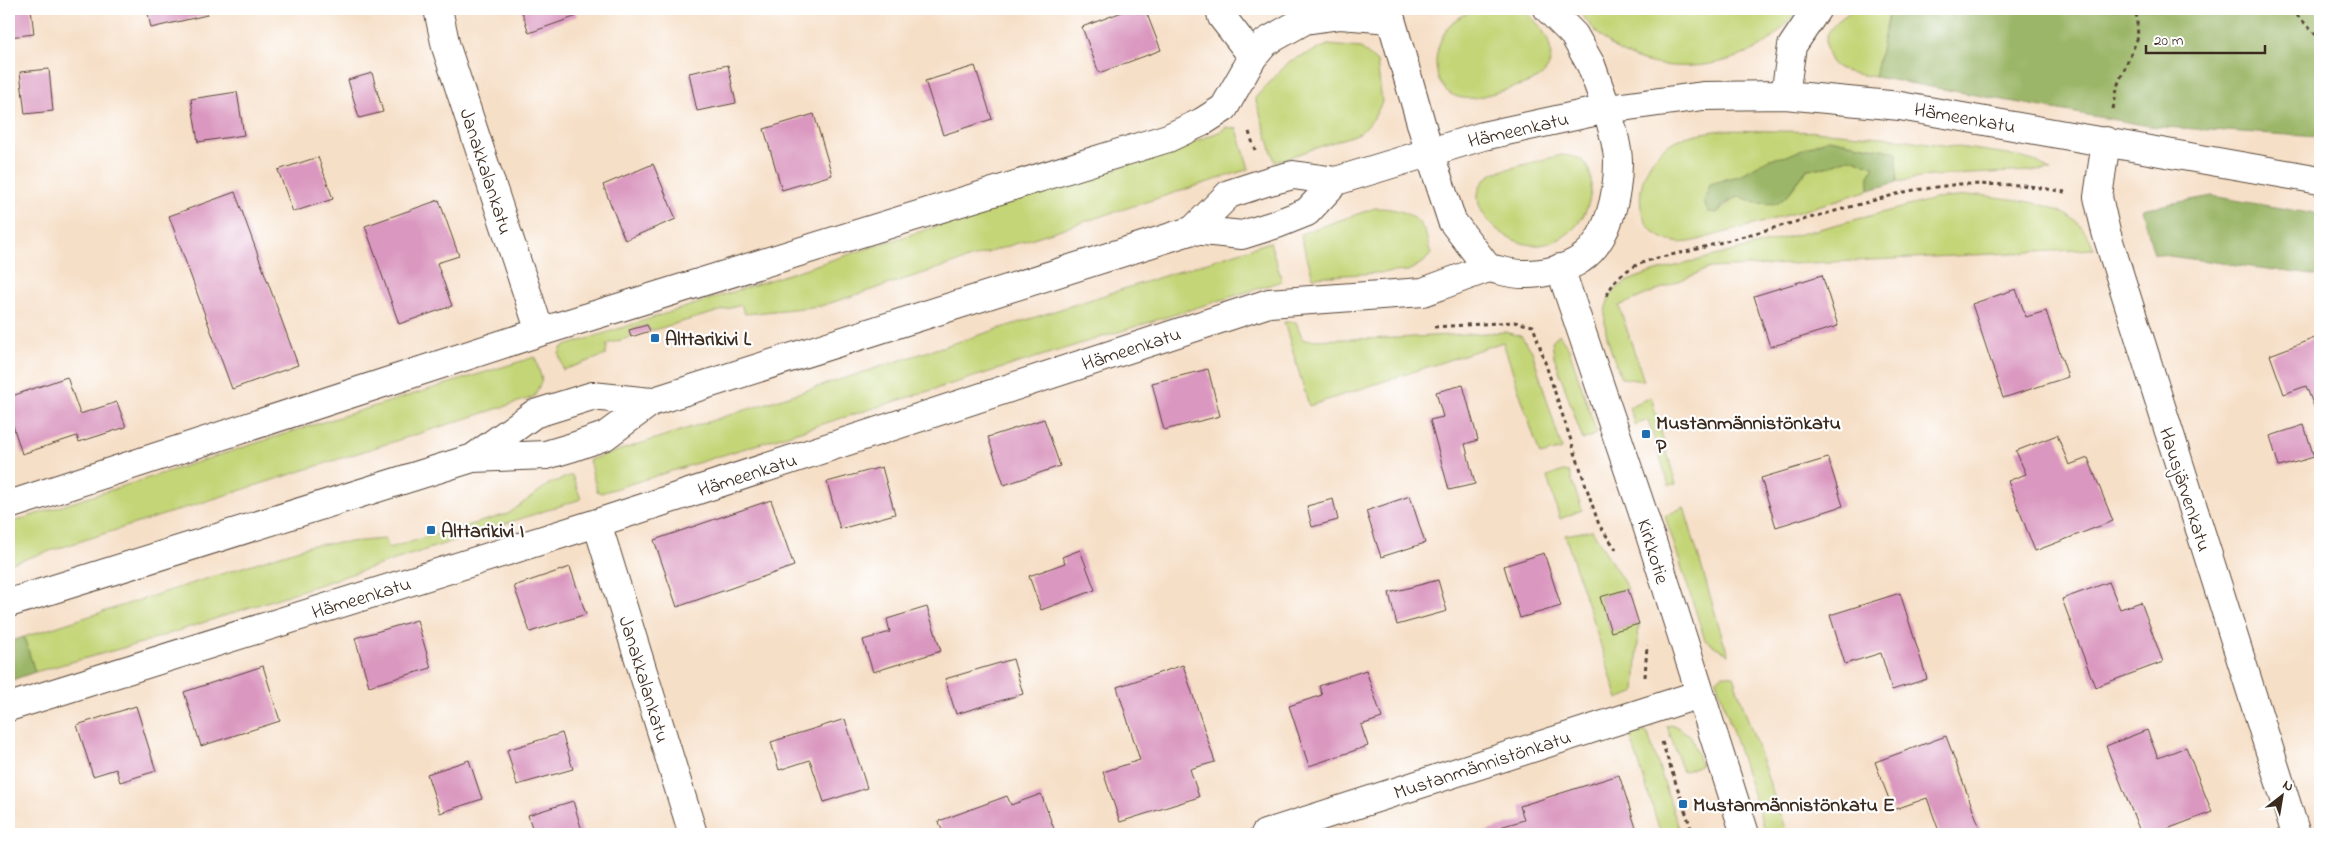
<svg xmlns="http://www.w3.org/2000/svg" width="2329" height="843" font-family="'Indie Flower',sans-serif">
  <style>
    .green { fill: #c4d578; stroke: #80804b }
    .forest { fill: #9bb668; stroke: #6b7043 }
    .building { fill: #da97bf }
    .lines { fill: none; stroke-linecap: round; stroke-linejoin: round }
    .street-casing { stroke: #574537; stroke-width: 30 }
    .secondary-casing { stroke: #574537; stroke-width: 30 }
    .path { stroke: #574537; stroke-width: 3; stroke-dasharray: 4 4; stroke-linecap: butt }
    .street { stroke: #fff; stroke-width: 28 }
    .secondary { stroke: #fff; stroke-width: 28 }
    .poi-dot { fill: #1f6fb2; stroke: #fff; stroke-width: 2 }
    .labels { text-anchor: middle; stroke-width: 4.5; stroke-linejoin: round; paint-order: stroke }
    .street-label { font-size: 20px; fill: #3b2a1e; stroke: #fff }
    .poi-label { font-size: 20px; font-weight: bold; fill: #3b2a1e; stroke: #fff; text-anchor: start }
  </style>
  <rect width="100%" height="100%" fill="#fff"/>
  <filter id="ink" filterUnits="userSpaceOnUse"><feTurbulence type="fractalNoise" baseFrequency=".02" numOctaves="2"/><feDisplacementMap in="SourceGraphic" scale="10" xChannelSelector="R" yChannelSelector="G"/><feConvolveMatrix kernelMatrix="1 2 1 2 8 2 1 2 1" color-interpolation-filters="sRGB"/></filter>
  <filter id="wash" filterUnits="userSpaceOnUse"><feTurbulence type="fractalNoise" baseFrequency=".0096" numOctaves="4" result="noise"/><feDisplacementMap in="SourceGraphic" scale="20" xChannelSelector="R" yChannelSelector="G"/><feGaussianBlur stdDeviation="1.12" result="paint"/><feColorMatrix in="noise" values="0 0 0 0 0 0 0 0 0 0 0 0 0 0 0 0 0 1.4 0 .05"/><feComposite in="paint" operator="in"/></filter>
  <g filter="url(#wash)">
    <rect width="100%" height="100%" fill="#f6dfc7"/>
    <path class="green" d="M1477 9C1489 9 1504 6 1515 9 1541 14 1567 60 1538 78 1524 86 1493 93 1476 98 1432 104 1427 55 1448 28 1456 18 1466 13 1477 9Z
      M1577 9H1799C1789 20 1777 36 1764 44 1725 70 1658 75 1618 50 1601 40 1589 23 1577 9Z
      M1855 9H1890L1875 77C1863 75 1848 74 1837 67 1831 63 1829 58 1827 51 1820 31 1841 18 1855 9Z
      M1328 45 1361 48 1377 62 1382 102 1374 118 1360 133 1275 162 1255 98 1290 61Z
      M1226 127 1237 129 1249 169 821 306 745 314 741 305 650 331 647 325 629 330 631 337 607 344 606 355 563 370 559 354 562 347 1179 148 1221 131Z
      M1722 130 1828 132 1892 138 2008 154 2037 162 2051 170 1930 176 1897 182V152L1828 139 1787 156 1769 159 1739 176 1724 179 1717 213 1735 198 1742 197 1755 203 1787 196 1808 169 1826 167 1850 158 1874 166 1869 176V190C1819 206 1770 221 1719 234 1706 237 1689 245 1675 242 1628 234 1633 171 1665 147 1681 135 1703 133 1722 130Z
      M1561 155C1568 156 1577 156 1583 161 1588 165 1591 175 1591 181 1593 213 1571 242 1539 245 1502 248 1450 195 1496 172Z
      M1980 195C2024 202 2077 200 2094 249L1710 268 1619 306 1644 381 1621 378C1612 351 1590 309 1620 286 1628 280 1639 277 1649 273L1935 199Z
      M1375 208C1392 208 1412 211 1422 227 1427 234 1428 246 1431 254L1424 262 1408 271 1313 277 1300 234Z
      M1270 242 1282 281 601 493 597 491 589 460Z
      M1284 322H1296L1303 340 1397 338 1505 332 1521 336 1532 351 1562 449 1540 455 1503 342 1309 406Z
      M1559 334 1569 349 1597 434 1583 440 1554 356 1552 341Z
      M535 357 542 380 534 397 9 564V523L297 430Z
      M1651 397 1676 484 1669 485 1648 420 1635 425 1629 407Z
      M1563 471 1569 472 1582 510 1560 519 1547 477Z
      M572 475 581 499 141 643 35 672 24 637 312 545 385 539 389 548 508 514 549 484Z
      M1684 507 1723 640 1729 655 1705 640 1665 516Z
      M1592 530 1628 589 1600 597 1611 632 1639 624 1635 692 1618 699 1565 535Z
      M1723 675 1733 676 1787 834H1766L1716 680Z
      M1674 725 1691 736 1701 765 1683 772 1667 726Z
      M1644 731 1648 734 1681 834H1661L1630 735Z"/>
    <path class="forest" d="M1890 9H2320V137L2149 126 1875 77Z
      M1828 139 1897 152V182L1869 190V176L1874 166 1850 158 1826 167 1807 169 1787 196 1777 204 1755 203 1742 197 1735 198 1725 204 1717 213 1708 212 1704 203 1710 184 1739 176 1769 159 1787 156Z
      M2212 196 2320 215V276L2154 254 2142 209Z
      M24 637 35 672 9 681V642Z"/>
    <g id="blocks">
      <path class="building" d="M9 9H31L34 34 9 37Z
        M147 9H206L207 15 151 28Z
        M521 9H574L577 16 529 33Z
        M1130 9H1145L1161 50 1099 73 1082 27Z
        M728 65 736 103 697 111 689 73Z
        M975 66 992 119 943 135 925 81Z
        M49 69 53 111 25 114 20 72Z
        M372 73 383 112 359 118 348 80Z
        M237 92 244 135 198 142 191 99Z
        M814 114 832 175 782 190 764 129Z
        M318 157 333 199 293 212 278 170Z
        M653 164 676 219 625 240 603 185Z
        M235 192 298 365 232 389 169 216Z
        M439 200 459 256 437 263 452 306 399 324 365 226Z
        M1822 275 1838 326 1770 347 1754 296Z
        M2016 289 2026 317 2046 311 2068 377 2003 398 1972 304Z
        M647 325 650 331 631 337 629 330Z
        M2320 336V422L2306 386 2284 394 2270 355Z
        M1208 369 1220 416 1164 430 1152 383Z
        M67 377 80 414 117 402 126 427 79 442 77 436 22 454 9 413V397Z
        M1463 385 1478 440 1465 444 1475 484 1449 490 1430 420 1443 417 1436 392Z
        M1044 419 1060 466 1004 485 988 437Z
        M2304 425 2314 457 2279 467 2270 436Z
        M2057 435 2069 465 2088 458 2113 521 2035 551 2008 481 2026 474 2016 451Z
        M1828 458 1843 506 1776 527 1761 478Z
        M882 467 895 514 840 529 827 482Z
        M1410 496 1425 543 1381 557 1366 511Z
        M1333 499 1338 520 1312 527 1307 506Z
        M771 500 794 566 677 607 654 540Z
        M1080 550 1095 590 1041 610 1029 576 1065 563 1062 557Z
        M1544 553 1561 606 1520 618 1504 566Z
        M570 567 586 614 530 632 514 586Z
        M1438 580 1447 611 1397 625 1389 593Z
        M2109 582 2120 609 2141 602 2163 662 2095 687 2062 599Z
        M1628 589 1639 624 1611 632 1600 597Z
        M1900 593 1927 679 1892 690 1881 653 1845 664 1830 615Z
        M927 607 941 651 873 672 863 640 890 632 887 619Z
        M417 620 431 668 369 686 355 638Z
        M1013 659 1023 694 956 714 945 679Z
        M1183 665 1215 762 1190 769 1199 797 1120 822 1103 772 1140 760 1117 687Z
        M263 666 280 721 201 746 184 692Z
        M1366 670 1382 718 1361 725 1368 746 1309 766 1289 706 1322 695 1319 686Z
        M136 706 156 771 120 782 116 769 93 776 77 725Z
        M845 719 867 788 824 802 810 760 779 770 771 742Z
        M2147 730 2158 758 2186 747 2212 812 2154 834H2141L2106 746Z
        M562 733 573 769 517 785 507 750Z
        M1946 736 1981 831 1971 834H1940L1927 798 1893 810 1875 762Z
        M469 760 482 799 440 813 427 774Z
        M1619 775 1638 834H1488L1487 831 1524 820 1520 806Z
        M1041 794 1056 834H943L939 821 1007 796 1011 805Z
        M573 801 583 834H534L528 815Z"/>
    </g>
  </g>
  <g filter="url(#ink)">
    <use href="#blocks" fill-opacity="0" stroke="#574537" stroke-width="1"/>
    <g class="lines">
      <g class="street-casing">
        <path id="street" d="M438 9 446 47 540 332
          M1220 9 1222 17 1253 57
          M1548 9 1574 35 1591 65 1607 109
          M1391 19 1429 151
          M1785 95 1792 46 1817 9
          M2106 141 2098 197 2106 232 2296 834
          M9 505 540 332 1168 138 1202 122 1224 108 1253 57 1266 42 1305 20 1340 15 1391 19
          M597 523 693 834
          M9 707 597 523 1269 303 1423 292 1488 268
          M1265 834 1700 694"/>
      </g>
      <g class="secondary-casing">
        <path id="secondary" d="M1429 151 1452 221 1488 268C1500 270 1514 275 1526 274 1543 274 1567 269 1581 259 1609 240 1618 194 1618 162 1618 145 1611 125 1607 109
          M1193 230 1229 194 1266 182 1293 175 1336 181 1483 136 1607 109 1703 96 1785 95 1900 106 2320 180
          M1560 268 1642 510 1745 834
          M473 458 534 414 592 396 651 402
          M9 603 473 458 546 455 573 447 605 436 651 402 1193 230 1242 235 1277 224 1307 212 1336 181"/>
      </g>
      <path class="path" d="M2291 9 2320 39
        M2113 109 2118 84 2138 37 2136 9
        M1249 132 1255 150
        M1607 296C1619 263 1656 258 1686 252L1908 191 1959 184 2023 185 2065 192
        M1434 327 1514 322 1533 326 1599 525 1616 549
        M1645 677 1647 645
        M1662 742 1693 834"/>
      <use href="#street" class="street"/>
      <use href="#secondary" class="secondary"/>
    </g>
  </g>
  <g class="poi-dot">
    <rect x="650" y="333" width="10" height="10" rx="2.5"/>
    <rect x="1641" y="429" width="10" height="10" rx="2.5"/>
    <rect x="426" y="525" width="10" height="10" rx="2.5"/>
    <rect x="1678" y="799" width="10" height="10" rx="2.5"/>
  </g>
  <g class="labels">
    <g class="street-label">
      <text transform="translate(1965 117) rotate(10)" y="7">Hämeenkatu</text>
      <text transform="translate(1518 129) rotate(-13)" y="7">Hämeenkatu</text>
      <text transform="translate(487 171) rotate(72)" y="7">Janakkalankatu</text>
      <text transform="translate(1131 348) rotate(-18)" y="7">Hämeenkatu</text>
      <text transform="translate(747 474) rotate(-18)" y="7">Hämeenkatu</text>
      <text transform="translate(2186 489) rotate(72)" y="7">Hausjärvenkatu</text>
      <text transform="translate(1654 551) rotate(73)" y="7">Kirkkotie</text>
      <text transform="translate(361 597) rotate(-17)" y="7">Hämeenkatu</text>
      <text transform="translate(645 679) rotate(73)" y="7">Janakkalankatu</text>
      <text transform="translate(1482 764) rotate(-18)" y="7">Mustanmännistönkatu</text>
    </g>
    <g class="poi-label">
      <text x="665" y="345">Alttarikivi L</text>
      <text x="1656" y="429">Mustanmännistönkatu<tspan x="1656" dy="23">P</tspan></text>
      <text x="441" y="537">Alttarikivi I</text>
      <text x="1693" y="811">Mustanmännistönkatu E</text>
    </g>
  </g>
  <rect width="2329" height="843" fill="none" stroke="#fff" stroke-width="30"/>
  <g transform="translate(2282 796) rotate(31)" stroke="#ffffff" stroke-width="4" paint-order="stroke">
  <path d="M0-4L9 19L0 12L-9 19Z" fill="#3b2a1e"/>
  <text y="-8" font-size="14" font-weight="bold" text-anchor="middle" fill="#3b2a1e">N</text>
  </g>
  <path d="M2146 45v8h119v-8" fill="none" stroke="#3b2a1e" stroke-width="2.5"/>
  <text x="2154" y="45" font-size="15" fill="#3b2a1e" stroke="#ffffff" stroke-width="4" paint-order="stroke">20 m</text>
</svg>
